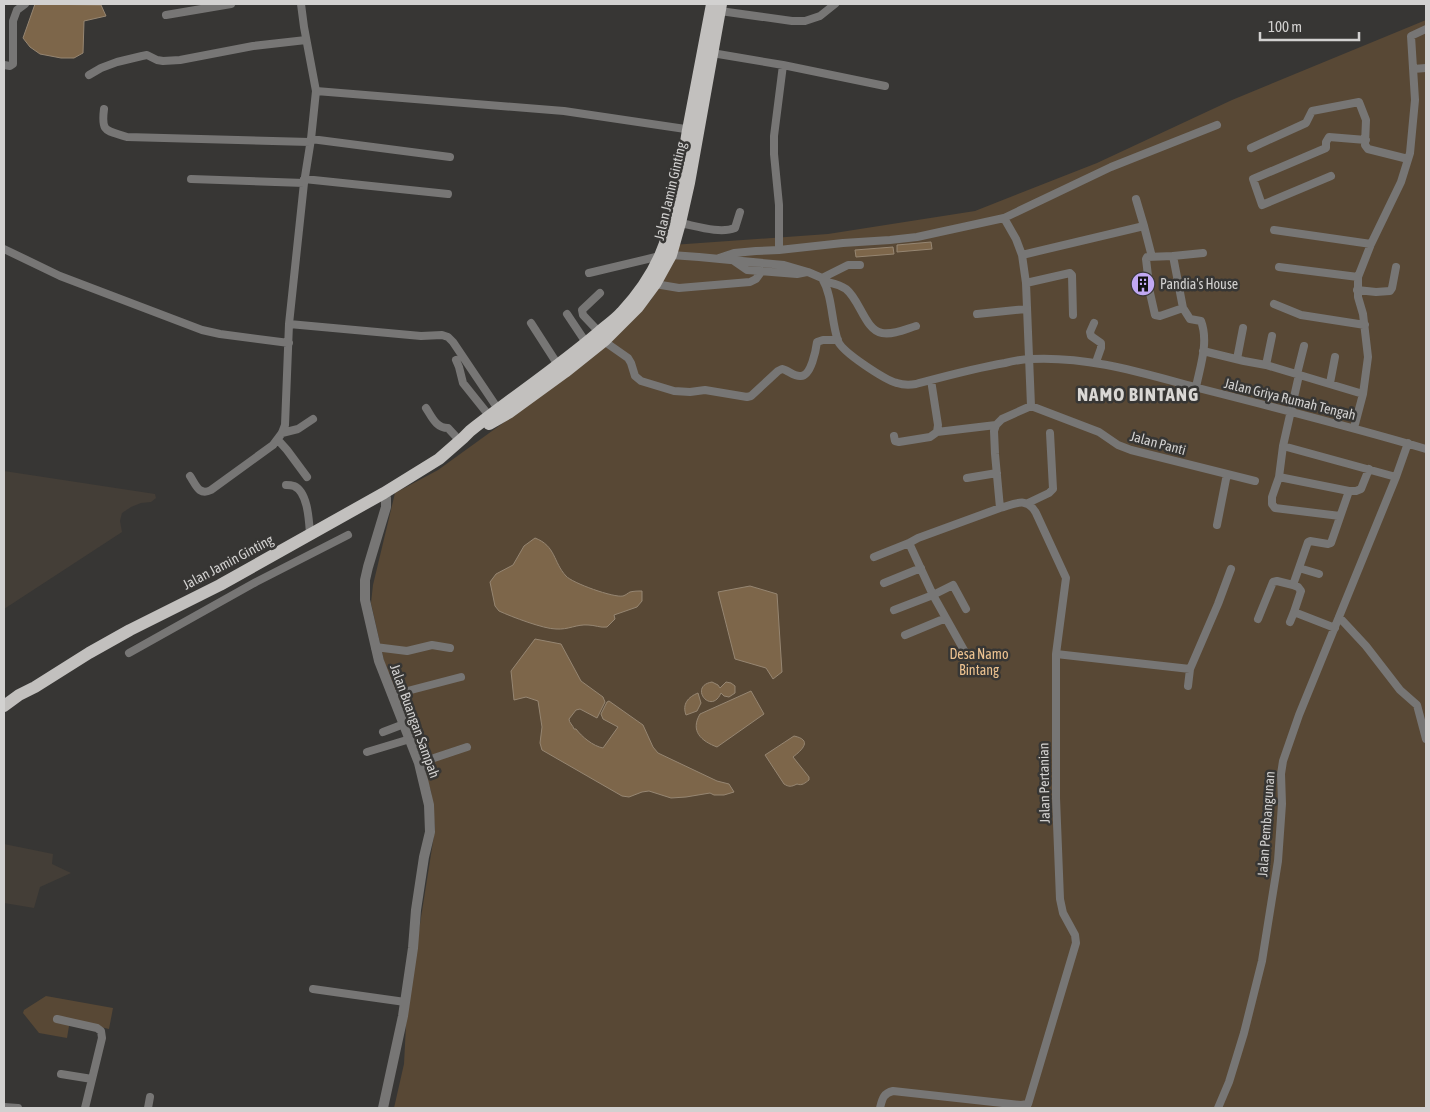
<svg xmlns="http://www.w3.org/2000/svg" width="1430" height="1112" font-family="'Asap Condensed',sans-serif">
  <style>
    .built { fill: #443e37 }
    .green { fill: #584835 }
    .water { fill: #7d664a; stroke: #968672 }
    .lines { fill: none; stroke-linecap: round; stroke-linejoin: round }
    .minor { stroke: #777675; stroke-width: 8 }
    .tertiary { stroke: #777675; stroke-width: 10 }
    .trunk { stroke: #c2c0be; stroke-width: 12 }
    .labels { text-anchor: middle; stroke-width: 5; stroke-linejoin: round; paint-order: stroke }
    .street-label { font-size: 14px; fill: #d2d1d0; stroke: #373634 }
    .poi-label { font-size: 14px; fill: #d2d1d0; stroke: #373634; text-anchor: start }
    .park-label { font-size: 14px; fill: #ecc290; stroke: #373634 }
    .district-label { font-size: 19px; font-weight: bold; letter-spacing: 1px; fill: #dad8d5; stroke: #373634 }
  </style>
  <rect width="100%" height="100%" fill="#373634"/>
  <path class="built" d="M4 471 155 494 156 498 151 502 141 503 131 507 122 513 120 521 122 532 4 609Z
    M4 844 53 854 52 864 71 873 40 887 34 908 4 903Z"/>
  <path class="green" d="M1426 20V1108H394L404 1064 407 1006 435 829 431 791 417 751 386 670 371 603 373 585 395 493 438 470 510 418 595 354 651 300 672 259V245L828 234 975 211 1097 163 1232 100Z
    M46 996 113 1008 109 1029 70 1020 67 1038 39 1033 23 1013 24 1010Z"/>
  <path class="water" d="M35 4 101 5 106 16 84 21 83 53 74 58H61L40 54 30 47 23 38Z
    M931 242 932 249 897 252V245Z
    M893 247 894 254 856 257 855 250Z
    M535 538C556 546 553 562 566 576 572 583 614 598 623 596 626 595 628 593 630 592 634 591 638 591 642 591V601L637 607 614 615 615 619 607 627C600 628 595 625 588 625 577 624 568 630 556 629 544 629 512 617 499 611L495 606 490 582 496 574 513 565 524 546Z
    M750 586 777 594 782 672 773 679 766 668 735 659 718 592Z
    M535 639 561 644 581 681 603 697 605 702 597 718 580 709 576 710 569 719C569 723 573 725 574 729H576C582 737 593 746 603 748L618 727 603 719 601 714 607 702 609 701 643 725 653 747 658 753 717 781 729 784 734 792 724 795H714L710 793 686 797 671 798 649 791 642 792 629 797 622 796 542 750 540 743 542 727 538 701 526 697 514 700 511 671Z
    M712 682 718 685 720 688 726 682 731 683 735 686V693L729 697 724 696 721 693C711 716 688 686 712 682Z
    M751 691 764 714 717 747C701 741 690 731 700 714Z
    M698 693 701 703 697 711 686 715C682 704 688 697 698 693Z
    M794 736C813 740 802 750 793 757L809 777V780C805 783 802 786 797 784 791 787 789 787 784 784L765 755Z"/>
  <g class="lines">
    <path class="minor" d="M720 11 792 21H805L820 16 835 4
      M166 15 231 4
      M712 53 783 65 885 86
      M4 65 10 66 13 64V21L17 10 25 4
      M1413 69 1426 68
      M89 75 101 68 117 62 142 56 147 55 157 60 163 61 180 60 253 46 306 40
      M316 91 564 111 692 130
      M104 109C101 133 106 130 127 137L310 142
      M311 139 450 157
      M1251 148 1306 123 1312 111 1359 102 1366 120 1365 145 1368 149 1408 159
      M1331 176 1262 205 1253 179 1326 148V142L1329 137 1366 140
      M191 179 304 183
      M304 179 448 194
      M1136 199 1144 226
      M680 223C696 226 720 234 735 228L740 212
      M1274 230 1371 244
      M4 249 60 276 202 330 220 334 289 343
      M779 250V205L774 154V136L783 65
      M671 255 699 257 784 265 808 272 822 278C833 297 831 321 838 341 842 352 885 380 897 383 903 385 910 385 916 384 946 376 975 368 1005 363 1013 361 1022 359 1031 359 1091 356 1145 374 1202 389 1277 408 1352 427 1426 449
      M1022 255 1144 226 1152 257
      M1173 256 1183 308 1190 319 1201 321C1209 342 1200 367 1196 387
      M719 258 734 253 756 251 779 250 843 243 890 240 917 237 1004 218 1111 167 1217 125
      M734 261 747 270 797 274 807 272
      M1279 267 1358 277
      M589 273 660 256
      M822 278 848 265H860
      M824 281C831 283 839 284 846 289 860 300 865 330 882 333 893 335 906 329 916 326
      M1026 283 1070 273 1072 275 1073 315
      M655 284 679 288 750 282 756 279 761 272
      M1357 290 1376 292 1390 291 1392 288 1396 267
      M1274 304 1301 315 1365 325
      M1183 308 1160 316 1155 315 1150 293 1146 259 1147 257 1173 256 1203 253
      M567 314 587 344
      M977 314 1026 309
      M531 323 558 365
      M1094 323 1090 332 1091 336 1101 343V348L1096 362
      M289 324 421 336 442 335 448 337 453 342 498 409
      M599 332 583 315 582 310 600 293
      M605 340 608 344 628 358 631 363 635 376 641 381 674 391 690 392 705 390 747 397 751 396 778 371 782 369C788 370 794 377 801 376 811 376 816 350 817 342L823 340H838
      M1203 351 1244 361 1266 365 1363 394
      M1237 359 1243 328
      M456 360 459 367 463 383 491 418
      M1266 365 1272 336
      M1297 374 1304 346
      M1299 375 1283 446 1279 477 1272 497V504L1275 508 1340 516
      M1330 383 1335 357
      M1031 406 1099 432 1118 445 1131 450 1255 481
      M426 408C432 417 436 428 448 428L460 441
      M1354 428 1363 394 1368 357 1363 314 1358 297V277L1371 244 1401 182 1410 153 1415 100 1411 36 1426 29
      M937 432 996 425
      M282 433 298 429 313 419
      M894 436 895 441 899 442 930 437 937 432 938 425 931 380
      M278 440 287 450 307 477
      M1283 446 1396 477
      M190 476C196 485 199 496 211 490L273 445 282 433 285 425 289 324 304 183 311 139 316 91 304 27 301 4
      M1279 477 1349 491 1331 543 1328 544 1310 541 1308 542 1293 585 1298 587 1301 591 1294 612 1335 628
      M967 478 997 473
      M286 485C288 485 291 485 294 486 308 492 309 521 310 534
      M1349 491H1356L1361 489 1369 469
      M1028 503 1049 493 1053 489 1050 433
      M1217 525 1227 474
      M874 557 909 543
      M1299 568 1319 574
      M884 583 921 568
      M894 610 933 595 953 585 966 609
      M1339 617 1366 646 1400 690 1417 705 1426 739
      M1258 619 1273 582 1277 581 1293 585
      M1290 622 1294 612
      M905 635 946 618
      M375 647 407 651 432 645 450 648
      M965 652 933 595 909 543 918 538 1000 508
      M129 653 256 582 348 535
      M1056 654 1190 669 1218 604 1231 569
      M1188 686 1190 669
      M392 695 461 677
      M383 732 404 724
      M367 752 410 739
      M419 763 467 747
      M313 989 405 1002
      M57 1019 97 1028 101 1031 102 1038 85 1108
      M61 1074 92 1079
      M4 1107 18 1108
      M148 1108 150 1097
      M880 1108C882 1100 883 1093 893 1091L1021 1105 1028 1104 1076 943 1075 935 1063 913 1060 899 1056 798V654L1066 578 1036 513C1027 496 1015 504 1000 508L995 454 994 431 996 425 1002 419 1031 406 1026 283 1022 255 1016 239 1004 218
      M1218 1108 1229 1082 1244 1033 1262 961 1278 861 1282 804 1281 774 1283 761 1299 715 1396 477 1408 443"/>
    <path class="tertiary" d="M383 1108 403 1016 413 948 416 910 424 857 430 832 429 805 419 763 379 661 365 600V580L368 567 386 507V498L384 493"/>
    <path class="trunk" d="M489 424 510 412 565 372 605 340 638 307 655 284 671 255 680 223 689 183 721 4
      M4 706 19 695 35 687 89 653 130 630 220 585 384 493 439 459 463 438 470 431C513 397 558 367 599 332 607 325 615 320 622 312 637 296 651 276 660 256 677 216 681 172 688 130 696 88 704 46 712 4"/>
  </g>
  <defs>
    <g id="building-disc" transform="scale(1.25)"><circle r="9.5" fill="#c1a8f3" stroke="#373634"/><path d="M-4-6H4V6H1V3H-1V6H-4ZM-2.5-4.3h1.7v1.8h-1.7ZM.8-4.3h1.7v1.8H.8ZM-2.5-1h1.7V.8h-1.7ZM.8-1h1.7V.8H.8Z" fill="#111"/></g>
  </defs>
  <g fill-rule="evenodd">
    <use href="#building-disc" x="1143" y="284"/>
  </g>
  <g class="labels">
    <g class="street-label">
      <text transform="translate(670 191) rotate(-77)" y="5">Jalan Jamin Ginting</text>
      <text transform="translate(1290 399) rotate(14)" y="5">Jalan Griya Rumah Tengah</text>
      <text transform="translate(1158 443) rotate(15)" y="5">Jalan Panti</text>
      <text transform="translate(228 562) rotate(-28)" y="5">Jalan Jamin Ginting</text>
      <text transform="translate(415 721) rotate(70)" y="5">Jalan Buangan Sampah</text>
      <text transform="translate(1044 783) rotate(-91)" y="5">Jalan Pertanian</text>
      <text transform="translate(1266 824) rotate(-86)" y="5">Jalan Pembangunan</text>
    </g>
    <g class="poi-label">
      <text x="1160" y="289">Pandia's House</text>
    </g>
    <g class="park-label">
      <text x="979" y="659">Desa Namo<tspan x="979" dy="16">Bintang</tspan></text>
    </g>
    <g class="district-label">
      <text x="1138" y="401">NAMO BINTANG</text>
    </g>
  </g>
  <rect width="1430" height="1112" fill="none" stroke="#d2d1d0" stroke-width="10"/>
  <path d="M1260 32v8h99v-8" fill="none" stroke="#d2d1d0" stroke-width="2.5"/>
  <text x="1268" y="32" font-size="15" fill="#d2d1d0" stroke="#373634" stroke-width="4" paint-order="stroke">100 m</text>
</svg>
